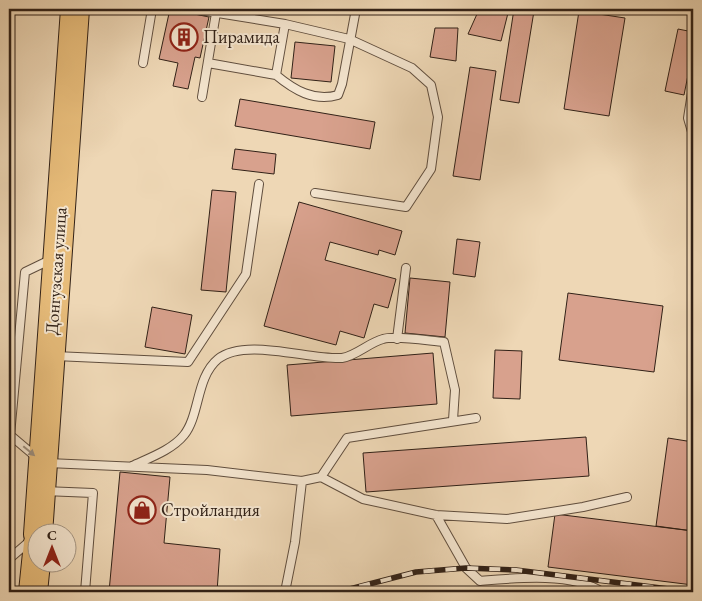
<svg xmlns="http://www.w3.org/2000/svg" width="702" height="601" font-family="'EB Garamond',serif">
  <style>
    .building { fill: #d8a18d; stroke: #312117 }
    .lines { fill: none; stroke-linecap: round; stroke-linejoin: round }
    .lane-casing { stroke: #604e3e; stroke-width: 10 }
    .highway-casing { stroke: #312117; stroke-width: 30 }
    .lane { stroke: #f4e5cf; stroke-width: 8 }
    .highway { stroke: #e7bc7a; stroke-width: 28 }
    .rail-casing { stroke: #312117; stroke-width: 5.5 }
    .rail { stroke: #f4e5cf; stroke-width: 4; stroke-dasharray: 11; stroke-linecap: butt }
    .oneway { fill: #9c8d7c }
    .labels { text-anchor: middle; stroke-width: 4; stroke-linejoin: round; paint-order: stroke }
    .poi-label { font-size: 18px; fill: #312117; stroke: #f4e5cf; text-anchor: start }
    .street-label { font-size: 18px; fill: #312117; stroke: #f4e5cf }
  </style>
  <rect width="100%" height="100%" fill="#eed7b5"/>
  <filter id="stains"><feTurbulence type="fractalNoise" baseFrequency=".004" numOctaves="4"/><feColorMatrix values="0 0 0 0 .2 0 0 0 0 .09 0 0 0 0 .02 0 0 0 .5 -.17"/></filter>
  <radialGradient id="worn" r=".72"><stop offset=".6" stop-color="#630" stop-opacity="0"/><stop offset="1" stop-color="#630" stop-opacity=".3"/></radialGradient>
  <path class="building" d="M170 9 209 17 200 58 195 57 188 89 173 86 178 63 159 59Z
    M493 9H509L501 41 468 34 477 14 493 13Z
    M514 9 534 11 519 103 500 100Z
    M579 11 625 18 609 116 564 109Z
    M435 28H458L456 61 430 57Z
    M678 29 693 32V50L684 95 665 91Z
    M295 42 335 46 331 82 291 78Z
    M470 67 496 71 480 180 453 176Z
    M240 99 375 122 370 149 235 126Z
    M235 149 276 154 274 174 232 169Z
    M212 190 236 192 226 292 201 290Z
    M299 202 402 231 395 255 379 250 378 255 330 242 325 260 396 279 388 308 374 304 364 338 340 331 336 345 264 326Z
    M457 239 480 242 475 277 453 274Z
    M410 278 450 282 445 337 405 333Z
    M568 293 663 306 654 372 559 360Z
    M152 307 192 315 185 354 145 347Z
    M495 350 522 351 520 399 493 398Z
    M433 353 437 404 291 416 287 365Z
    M586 437 589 476 366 492 363 453Z
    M668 438 693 442V531L656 526Z
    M120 472 170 477 164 543 220 549 217 592H109Z
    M555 514 693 531V585L548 567Z
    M399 587 398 592H372Z"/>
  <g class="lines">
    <g class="lane-casing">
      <path id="lane" d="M193 9 285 24 349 39 412 68 431 85 438 117 431 169 406 207 315 193
        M143 63 152 9
        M208 63 276 75 285 24
        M276 75C294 90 314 102 338 95L342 84 356 9
        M693 86 688 118 693 135
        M202 97 216 13
        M397 339 406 268
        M55 356 188 362 246 274 259 184
        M36 457 10 435 25 272 52 259
        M48 463 207 470 302 481 321 477 347 438 476 418
        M132 466C149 458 172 450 184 435 200 415 196 377 218 359 245 337 309 360 342 358 356 356 370 342 383 339 395 335 430 341 444 342L455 390 453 420
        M321 477 363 499 436 515 507 519 583 507 627 497
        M44 491 93 493 85 592
        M436 515 466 568 480 581C515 578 572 572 602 592
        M9 559 30 541
        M285 592 295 542 302 481"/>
    </g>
    <g class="highway-casing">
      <path id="highway" d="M38 534 75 9
        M33 592 38 543"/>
    </g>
    <use href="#lane" class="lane"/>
    <use href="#highway" class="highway"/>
    <g class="rail-casing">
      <path id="rail" d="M338 592 416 572 466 568 516 570 693 592"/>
    </g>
    <use href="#rail" class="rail"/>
  </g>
  <defs><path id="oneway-solid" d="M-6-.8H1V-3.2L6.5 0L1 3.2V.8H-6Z" transform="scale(1.25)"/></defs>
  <use class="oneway" href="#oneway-solid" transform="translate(29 451) rotate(40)"/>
  <defs>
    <g id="building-ring" transform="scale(1.4375)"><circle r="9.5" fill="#f4e5cf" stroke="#8f2418" stroke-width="1.5"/><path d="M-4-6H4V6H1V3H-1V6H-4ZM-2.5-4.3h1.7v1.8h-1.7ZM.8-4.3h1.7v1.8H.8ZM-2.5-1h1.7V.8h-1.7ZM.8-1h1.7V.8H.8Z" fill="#8f2418"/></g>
    <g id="shop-ring" transform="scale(1.4375)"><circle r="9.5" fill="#f4e5cf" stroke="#8f2418" stroke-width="1.5"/><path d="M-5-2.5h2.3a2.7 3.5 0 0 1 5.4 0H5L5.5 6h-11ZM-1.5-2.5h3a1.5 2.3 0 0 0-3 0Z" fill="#8f2418"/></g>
  </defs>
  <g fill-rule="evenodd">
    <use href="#building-ring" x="184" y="37"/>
    <use href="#shop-ring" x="142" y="510"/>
  </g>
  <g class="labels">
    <g class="poi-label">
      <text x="203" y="43">Пирамида</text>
      <text x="161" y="516">Стройландия</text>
    </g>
    <g class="street-label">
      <text transform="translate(56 271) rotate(-86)" y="6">Донгузская улица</text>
    </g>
  </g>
  <rect width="702" height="601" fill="none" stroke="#eed7b5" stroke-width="30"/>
  <rect x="10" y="10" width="682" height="581" fill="none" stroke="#312117" stroke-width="2.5"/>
  <rect x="15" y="15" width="672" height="571" fill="none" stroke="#312117"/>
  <g transform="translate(52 548)"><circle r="24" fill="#f4e5cf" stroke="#a69785"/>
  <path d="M0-4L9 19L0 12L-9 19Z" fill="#8f2418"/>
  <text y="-8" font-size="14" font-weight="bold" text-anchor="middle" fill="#312117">С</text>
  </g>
  <rect width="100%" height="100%" filter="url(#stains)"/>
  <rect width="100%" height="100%" fill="url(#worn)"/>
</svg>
